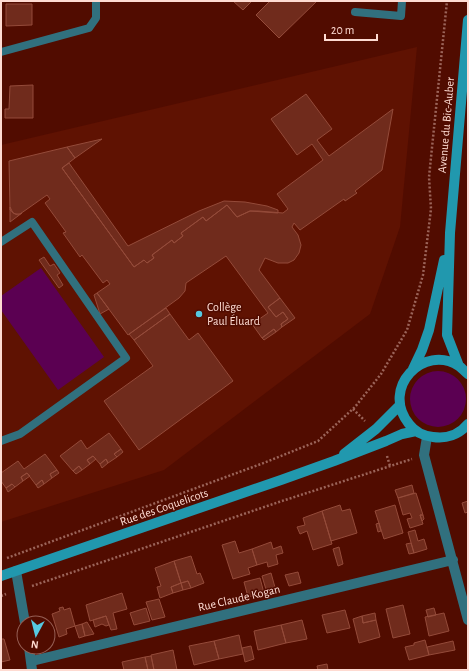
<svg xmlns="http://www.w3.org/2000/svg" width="469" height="671" font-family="'Alegreya Sans',sans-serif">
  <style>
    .built { fill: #5f1202 }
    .green { fill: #5b0052 }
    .building { fill: #702b1c; stroke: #944b3a }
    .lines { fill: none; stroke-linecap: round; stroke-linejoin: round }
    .path { stroke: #9b6459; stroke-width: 2.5; stroke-dasharray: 2 2; stroke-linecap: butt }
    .service { stroke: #31707e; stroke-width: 8 }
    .minor { stroke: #31707e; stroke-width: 10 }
    .secondary { stroke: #2198ae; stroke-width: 10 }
    .poi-dot { fill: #56c9e1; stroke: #510c00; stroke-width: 1.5 }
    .labels { text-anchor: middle; stroke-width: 3; stroke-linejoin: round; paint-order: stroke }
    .street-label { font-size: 12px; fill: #fedbd2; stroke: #510c00 }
    .poi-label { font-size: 12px; fill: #fedbd2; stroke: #510c00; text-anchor: start }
  </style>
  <rect width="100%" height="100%" fill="#510c00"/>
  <path class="built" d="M417 47 400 227 370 314 164 470 1 522V145Z"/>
  <path class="green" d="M41 268 104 357 58 390 1 310V296Z
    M410 399a28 28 0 1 1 56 0a28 28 0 1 1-56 0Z"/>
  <path class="building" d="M233 1H252L243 10Z
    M270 1H317L279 38 256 15Z
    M6 4H32V25L6 26Z
    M33 85V118H5V109H9L10 86Z
    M306 94 332 129 317 140 329 156 393 109 382 170 355 191 357 193 345 201 344 199 300 230 294 223 292 227 298 235 301 245 299 253 294 260 288 263H278L265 258 259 270 280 298 268 307 276 317 283 312 288 319 281 324 282 327 276 332 274 329 262 338 252 324 268 313 226 256 186 283 185 291 179 298 128 335 97 293 110 284 107 280 103 283 82 255 80 257 63 233 66 232 45 203 50 199 47 195 20 214H15L10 210 9 161 67 147 75 158 62 168 134 267 144 260 147 263 154 258 152 255 172 240 174 243 183 236 181 233 203 217 206 221 227 205 237 217 250 211H258L283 213 288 209 277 194 323 160 312 144 297 155 271 119Z
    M102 139 75 158 67 147Z
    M69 163 128 246 199 211 224 201 245 202 267 206 278 210V213L250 211 237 217 227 205 206 221 203 217 181 233 183 236 174 243 172 240 152 255 154 258 147 263 144 260 134 267 62 168Z
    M10 207 13 213 18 215 22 213 10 222Z
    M44 257 50 266 54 264 60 273 57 275 63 285 59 288 39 260Z
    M97 293 109 309 100 314 94 295Z
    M280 298 295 318 282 327 281 324 288 319 283 312 276 317 268 307Z
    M166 308 170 314 134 340 129 334Z
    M170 314 189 340 198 333 233 381 139 450 104 401 153 366 134 340Z
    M274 329 276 332 264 340 262 338Z
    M109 433 121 449 114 454 117 457 108 463 106 459 100 464 93 456 87 460 90 464 82 470 79 466 73 471 60 456 81 440 87 449Z
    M121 449 123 452 117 457 114 454Z
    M45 454 57 470 50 474 52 478 44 484 42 480 36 485 27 473 21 477 23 481 15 487 12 484 6 488 1 481V473L18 461 24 469Z
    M93 456 96 459 90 464 87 460Z
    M106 459 108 463 102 468 100 464Z
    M79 466 82 470 76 474 73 471Z
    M57 470 59 473 52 478 50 474Z
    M27 473 30 476 23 481 21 477Z
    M42 480 44 484 38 488 36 485Z
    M12 484 15 487 8 492 6 488Z
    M412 485 414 493 398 498 395 490Z
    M416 493 423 515H420L423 524 410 528 407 519 412 518 410 513 403 515 398 498Z
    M468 501V512L465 513 462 503Z
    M340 505 342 511 350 509 357 533 331 541 322 511Z
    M395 505 403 533 384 539 375 511Z
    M322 511 332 544 313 550 307 531 300 534 297 527 305 525 303 518Z
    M420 515H423L424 519 422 521Z
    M379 523 381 531 378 532 376 524Z
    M415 530 418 541 424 539 427 549 414 553 408 532Z
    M235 541 239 553 252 549 257 565 248 568 250 574 233 579 222 545Z
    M271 542 273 549 281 546 283 553 276 555 278 564 268 567 267 562 257 565 252 549Z
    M411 543 414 553 409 554 406 544Z
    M339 547 343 564 338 566 333 549Z
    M191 556 197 574 200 573 204 583 191 588 188 581 181 583 174 561Z
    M174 561 181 583 171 587 173 593 160 598 157 587 161 586 155 568Z
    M298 572 301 583 289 586 285 575Z
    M271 573 276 591 267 593 262 576Z
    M260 578 264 593 248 597 244 582Z
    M188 581 191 588 183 590 181 583Z
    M181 583 183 590 173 593 171 587Z
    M122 593 127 609 113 613 117 629 111 630 106 616 90 621 86 605Z
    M159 599 165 617 152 620 146 602Z
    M403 605 410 634 393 638 386 609Z
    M63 607 64 610 70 608 75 626 66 629 67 634 59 637 52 614 60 611 59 608Z
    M146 608 150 621 134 625 130 613Z
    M434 608 436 615 428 617 426 610Z
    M345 610 350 628 327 633 322 615Z
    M375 613 376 620 363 623 362 616Z
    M444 613 449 631 429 636 425 617Z
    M106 616 109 625 106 626 102 624 95 627 93 620Z
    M362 616 363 623 376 620 380 637 359 643 353 619Z
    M302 620 307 639 286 643 281 625Z
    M87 622 94 634 85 636 82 624Z
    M82 624 85 636 79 638 75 626Z
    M281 625 286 643 258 650 254 631Z
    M239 635 243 654 219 659 214 641Z
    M1 639H4L10 660 1 662Z
    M425 640 429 655 409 660 405 647 414 645V643Z
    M214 641 219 659 194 665 189 646Z
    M453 641 455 650 429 655 427 647Z
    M251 646 254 659 245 662 242 648Z
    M173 650 177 670H154L151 655Z
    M151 656 154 670H148L145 657Z
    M145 657 148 670H124L122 662Z
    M327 664 328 670H318L317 666Z"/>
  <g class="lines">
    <path class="path" d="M353 409 365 421
      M387 456 390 466
      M7 558 261 464 318 441 355 407 381 374 407 330 423 275 431 209 429 177 447 1
      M32 586 279 502 412 459
      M1 596 6 594"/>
    <path class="service" d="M355 12 401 16 402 1
      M1 52 89 28 96 18V1
      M1 242 32 222 126 358 20 434 1 441"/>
    <path class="minor" d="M427 437 424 455 468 620
      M16 571 25 623
      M29 647 32 670
      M32 661 453 560"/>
    <path class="secondary" d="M459 366 447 335 450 233 468 20
      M413 369 422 350 429 330 444 260
      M468 374C465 372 462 368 459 366 424 343 380 388 409 424 415 432 423 436 433 437 446 439 459 435 468 424
      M344 454 376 429 399 406
      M1 576 281 480 334 461 386 441 402 434 416 431"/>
  </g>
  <circle class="poi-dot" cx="199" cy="314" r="4"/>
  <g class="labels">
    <g class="street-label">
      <text transform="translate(446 125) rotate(-85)" y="4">Avenue du Bic-Auber</text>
      <text transform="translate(164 507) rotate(-19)" y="4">Rue des Coquelicots</text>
      <text transform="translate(239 598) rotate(-13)" y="4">Rue Claude Kogan</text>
    </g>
    <g class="poi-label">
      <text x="207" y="311">Collège<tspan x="207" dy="14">Paul Éluard</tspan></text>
    </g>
  </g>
  <rect width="469" height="671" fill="none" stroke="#fedbd2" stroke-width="4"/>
  <g transform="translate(36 635) rotate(187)"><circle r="19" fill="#510c00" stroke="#965f54"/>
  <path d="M0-3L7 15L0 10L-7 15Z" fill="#56c9e1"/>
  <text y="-6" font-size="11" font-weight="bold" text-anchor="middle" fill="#fedbd2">N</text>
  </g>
  <path d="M325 34v6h52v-6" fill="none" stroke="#fedbd2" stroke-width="2"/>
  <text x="331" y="34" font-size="12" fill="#fedbd2" stroke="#510c00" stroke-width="3" paint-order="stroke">20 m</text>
</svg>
